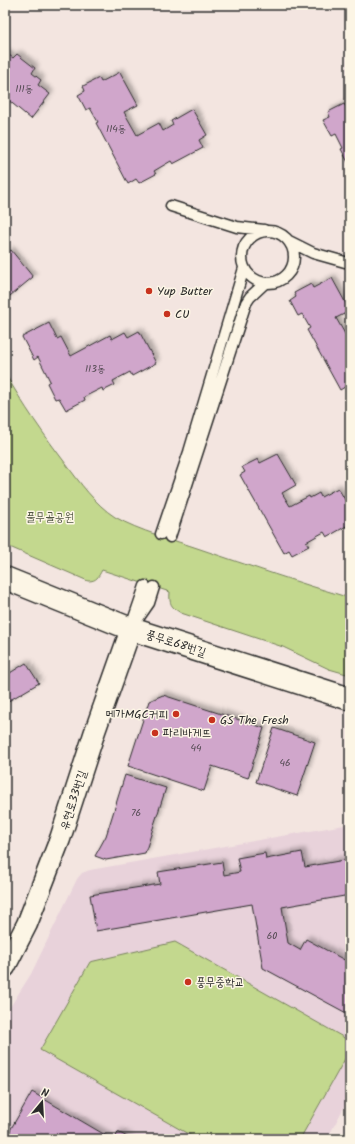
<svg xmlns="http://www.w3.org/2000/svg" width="355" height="1144" font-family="Kalam,'Poor Story',sans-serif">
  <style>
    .built { fill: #e8d2da }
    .green { fill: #c3d88e; stroke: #77825c }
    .building { fill: #d0a6cb; stroke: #2b2b2b; filter: url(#shadow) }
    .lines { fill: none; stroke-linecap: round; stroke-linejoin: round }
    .service-casing { stroke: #2b2b2b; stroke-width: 13 }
    .minor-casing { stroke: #2b2b2b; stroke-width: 23 }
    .tertiary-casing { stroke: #2b2b2b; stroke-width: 25 }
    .service { stroke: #fcf5e5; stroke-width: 10 }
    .minor { stroke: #fcf5e5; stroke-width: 20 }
    .tertiary { stroke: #fcf5e5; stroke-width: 22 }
    .poi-dot { fill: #c8321e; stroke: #fcf5e5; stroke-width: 1.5 }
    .labels { text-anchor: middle; stroke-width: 3; stroke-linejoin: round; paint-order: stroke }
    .number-label { font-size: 10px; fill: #544a53 }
    .poi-label { font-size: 12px; fill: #2b2b2b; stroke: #fcf5e5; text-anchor: start }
    .park-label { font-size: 12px; fill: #515644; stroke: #fcf5e5 }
    .street-label { font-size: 12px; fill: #2b2b2b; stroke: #fcf5e5 }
  </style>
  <defs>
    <filter id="shadow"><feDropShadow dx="3.5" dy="-3.5" stdDeviation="2" flood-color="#0004"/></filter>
  </defs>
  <rect width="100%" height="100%" fill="#f3e5e0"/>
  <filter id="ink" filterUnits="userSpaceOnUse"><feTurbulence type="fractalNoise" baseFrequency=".025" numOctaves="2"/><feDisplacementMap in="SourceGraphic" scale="8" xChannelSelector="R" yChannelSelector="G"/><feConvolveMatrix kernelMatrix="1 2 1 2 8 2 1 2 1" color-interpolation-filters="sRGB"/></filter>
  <g filter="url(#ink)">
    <path class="built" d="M350 824V1096L327 1139H5V1015L31 974 77 879 82 873 90 870Z"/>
    <path class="green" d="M5 373C23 405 44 435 66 464 80 483 95 504 115 517 139 531 174 540 200 549 250 566 299 583 350 598V675L329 669 283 647 181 613C171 607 169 604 170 592L102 570C98 577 97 581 88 581L5 545Z
      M175 942 350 1041V1050L300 1139H197L40 1050 90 962Z"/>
    <path class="building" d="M5 52 13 58 17 54 35 68 32 73 41 80 38 85 50 94 31 119 7 99 10 96 5 92Z
      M120 72 138 105 124 112 137 135 159 123 163 131 173 125 171 121 192 109 207 135 199 140 203 148 173 164 171 161 154 171 156 174 139 183 136 179 128 184 96 123 98 122 90 108 86 110 78 95 85 91 83 86 99 78 101 82Z
      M344 104 347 108 350 106V166L341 149 343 148 336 134 332 136 323 120 330 117 328 112Z
      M11 250 33 277 5 300V255Z
      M332 278 350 311 336 318 349 341H350V388L348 385 340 390 307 330 310 328 302 314 298 316 290 301 296 297 294 293 311 284 313 288Z
      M49 323 57 339 61 337 71 356 110 335 112 339 125 332 128 337 139 331 156 363 132 376 130 372 113 381 115 385 103 391 102 388 84 397 85 400 66 410 59 398 55 399 47 383 50 381 38 357 34 360 22 337Z
      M278 454 296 485 282 493 290 506 309 496 310 498 319 493 321 497 338 488 350 508V524L327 537 324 532 306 542 309 546 292 555 289 550 284 553 240 475 245 472 242 467 258 459 260 463Z
      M26 663 39 683 5 703V676Z
      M163 695 264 728 248 778 212 766 204 791 128 766 149 701Z
      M274 728 315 742 297 796 256 782Z
      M125 775 166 788 145 853 106 860 95 856 106 836Z
      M302 852 305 867 350 859V895L282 907 288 943 300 950 306 939 350 963V1015L263 968 252 904 96 931 90 895 160 884 158 872 222 862 224 875 240 872 237 858 265 853 266 859Z
      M32 1092 112 1139H5Z
      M118 1132 131 1139H115Z"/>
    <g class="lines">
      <g class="service-casing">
        <path id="service" d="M171 206 237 227 264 230
          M242 257a26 26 0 1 1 52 0a26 26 0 1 1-52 0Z
          M289 241 313 253 345 262
          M161 534 189 452 244 268
          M170 537 246 303 250 297 265 283
          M134 618 145 586
          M131 629 149 603 154 587"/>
      </g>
      <g class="minor-casing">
        <path id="minor" d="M5 967 27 924 60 839 95 731 131 629"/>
      </g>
      <g class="tertiary-casing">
        <path id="tertiary" d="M5 578 131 629 350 699"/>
      </g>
      <use href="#service" class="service"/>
      <use href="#minor" class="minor"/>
      <use href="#tertiary" class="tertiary"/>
    </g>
  </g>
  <g class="poi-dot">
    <circle cx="149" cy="291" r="4"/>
    <circle cx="167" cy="314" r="4"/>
    <circle cx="176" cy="714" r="4"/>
    <circle cx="212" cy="720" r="4"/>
    <circle cx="155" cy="733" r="4"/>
    <circle cx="188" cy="982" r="4"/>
  </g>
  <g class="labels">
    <g class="number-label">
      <text x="24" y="92">111동</text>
      <text x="116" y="132">114동</text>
      <text x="95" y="372">113동</text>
      <text x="196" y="751">44</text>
      <text x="285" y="766">46</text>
      <text x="136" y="816">76</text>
      <text x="272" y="939">60</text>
    </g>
    <g class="poi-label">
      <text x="157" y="295">Yup Butter</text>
      <text x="175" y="318">CU</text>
      <text x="168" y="718" text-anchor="end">메가MGC커피</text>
      <text x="220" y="724">GS The Fresh</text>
      <text x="163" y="737">파리바게뜨</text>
      <text x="196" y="986">풍무중학교</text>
    </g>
    <g class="park-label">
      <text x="50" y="521">풀무골공원</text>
    </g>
    <g class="street-label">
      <text transform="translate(176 643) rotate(18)" y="4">풍무로68번길</text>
      <text transform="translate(73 800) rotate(-72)" y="4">유현로33번길</text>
    </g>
  </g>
  <rect width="355" height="1144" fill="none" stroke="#fcf5e5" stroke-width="20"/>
  <rect x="10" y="10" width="335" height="1124" fill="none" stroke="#2b2b2b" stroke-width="1.5" filter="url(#ink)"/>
  <g transform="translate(42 1102) rotate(18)" stroke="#fcf5e5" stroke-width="3" paint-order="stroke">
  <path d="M0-3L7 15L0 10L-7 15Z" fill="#2b2b2b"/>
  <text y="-6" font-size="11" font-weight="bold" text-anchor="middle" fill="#2b2b2b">N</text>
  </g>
</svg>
